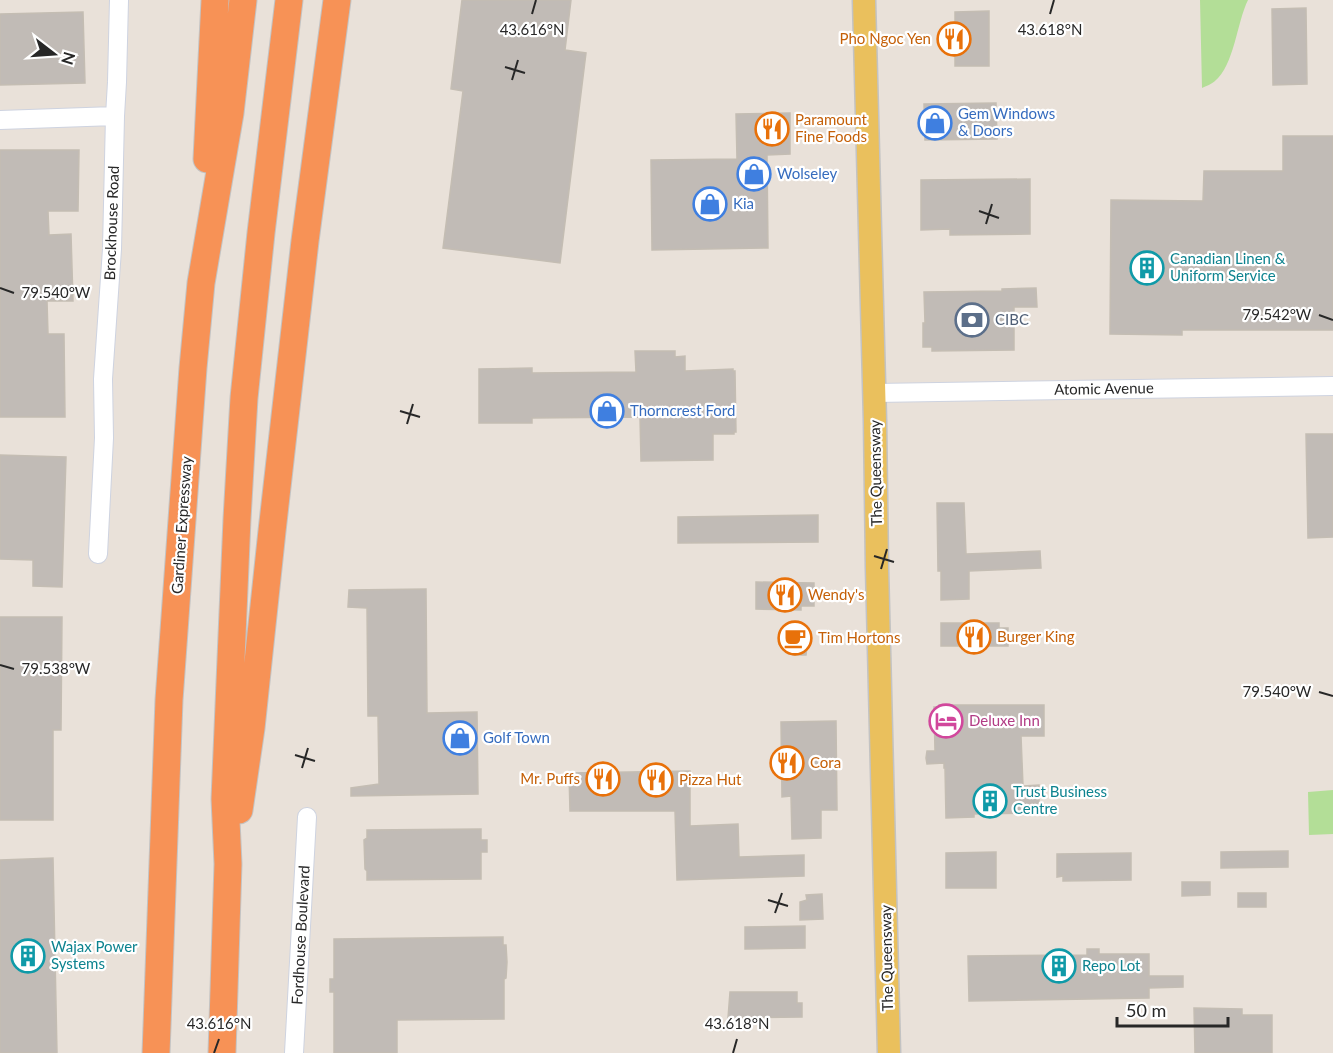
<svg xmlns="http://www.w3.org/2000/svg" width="1333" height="1053" font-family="Lato,sans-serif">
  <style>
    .green { fill: #b3de97 }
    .building { fill: #c1bbb6; stroke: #c4bdb3; stroke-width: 1.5 }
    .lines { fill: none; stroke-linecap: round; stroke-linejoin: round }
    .minor-casing { stroke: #ced3e0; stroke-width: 20 }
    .major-casing { stroke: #c3c3c3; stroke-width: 25 }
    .highway-casing { stroke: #c3c3c3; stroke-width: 29 }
    .minor { stroke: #fff; stroke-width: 18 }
    .major { stroke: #eac05d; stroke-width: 22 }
    .highway { stroke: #f79256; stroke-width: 27 }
    .ticks { fill: none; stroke: #272727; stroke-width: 2 }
    .labels { text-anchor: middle; stroke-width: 4.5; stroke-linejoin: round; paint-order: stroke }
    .food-label { font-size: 15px; fill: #c56008; stroke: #fff; text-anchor: start }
    .shop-label { font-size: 15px; fill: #366cbe; stroke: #fff; text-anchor: start }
    .street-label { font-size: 15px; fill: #272727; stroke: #fff }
    .culture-label { font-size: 15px; fill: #0d838f; stroke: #fff; text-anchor: start }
    .service-label { font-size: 15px; fill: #4e5e75; stroke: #fff; text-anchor: start }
    .hotel-label { font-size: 15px; fill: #b23c85; stroke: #fff; text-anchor: start }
    .ticks-label { font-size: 15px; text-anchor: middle; fill: #272727; stroke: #fff; stroke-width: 4.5; stroke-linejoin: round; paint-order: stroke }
  </style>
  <rect width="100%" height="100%" fill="#e9e1d9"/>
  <path class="green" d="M1200 0H1248C1237 22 1234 66 1215 81 1212 84 1206 86 1202 88Z
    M1333 790V834L1309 835 1308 792Z"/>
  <path class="building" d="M462 0H571L565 50 586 53 560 263 443 248 463 91 451 89Z
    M1306 8 1307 84 1273 85 1272 9Z
    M989 11V66H955V12Z
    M83 12 85 83 0 85V14Z
    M996 103 997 139 925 140 924 104Z
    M790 113V154L767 155 768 248 652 250 651 160 737 159 736 114Z
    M1283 136H1333V330H1182V335L1110 334 1111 200 1203 201 1204 171H1283Z
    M0 150H79L78 211H48L49 235 71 234 73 301H47L48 334H64L65 417H0Z
    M1030 179V234L950 235V229L921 230V180Z
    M1036 288 1037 307H1014V350L932 351V347H923V323H925L924 292 1002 291V289Z
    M635 351H675V357L685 356V371L733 369V371H735L736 432H734V434H713V460L641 461 640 417 532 418V423H479V369L532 368V373L636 372Z
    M1306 434H1333V537L1308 538Z
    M0 455 66 457 62 587 33 586V560L0 559Z
    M937 503H964L966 554 1040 551 1041 568 969 571V599L941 600V571H938Z
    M818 515V542L678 543V517Z
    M756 582 814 583V606H801V610L756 609Z
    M426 589 427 713 477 712 478 794 351 796V788L379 784 378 716H368L367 608 348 607 349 590Z
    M0 617H62L61 730H53V820H0Z
    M941 623H999V628H1008V646H941Z
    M811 632V643L807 646 806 655H793L792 645 779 644V633Z
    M939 705H1044V736H1021L1023 786 1039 785V813L974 814V817L946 818 945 768H944V763L927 764 926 758 927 751H935L934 707H939Z
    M836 721 837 810H821V838L792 839 791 796 782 797 781 722Z
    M690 771V826L738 824 739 857 804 855V876L677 880 675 811H570L569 773Z
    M481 829V840H487V852H481V879L367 880V871L365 869 364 840 367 838V830Z
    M1288 851V867L1221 868V852Z
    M996 852V888H946V853Z
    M1131 853V880L1063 881V876L1057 877V854Z
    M53 858 57 1053H0V860Z
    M1182 882H1210V895L1182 896Z
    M1238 893H1266V907H1238Z
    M822 894 823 919 800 920V902L807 900 806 895Z
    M805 926V948L745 949V927Z
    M503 937V945H506L507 962 506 978 504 979V1019L397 1020V1053H334V992H330V979H334V939Z
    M1087 949H1099V954H1149V976H1183V987L1149 988V998L969 1001 968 956 1087 955Z
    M730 992H797V1003H802V1017L728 1018Z
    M1194 1008 1242 1009V1015H1272V1053H1195Z"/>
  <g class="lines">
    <g class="minor-casing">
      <path id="minor" d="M0 120 115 116
        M875 393 1333 386
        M98 554 104 438 103 379 112 249 115 116 117 82 119 0
        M294 1053 307 817"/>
    </g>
    <g class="major-casing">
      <path id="major" d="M864 0 875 421 877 568 889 1053"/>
    </g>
    <g class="highway-casing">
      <path id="highway" d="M207 159 215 0
        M239 810 251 728 272 531 305 241 337 0
        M156 1053 169 700 193 368 201 283 230 113 243 0
        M222 1053 228 864 225 799 237 519 244 398 261 233 289 0"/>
    </g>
    <use href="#minor" class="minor"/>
    <use href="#major" class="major"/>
    <use href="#highway" class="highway"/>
  </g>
  <path class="ticks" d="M532 14 536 0M1050 14 1054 0M505 67 525 73M512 80 518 60M979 211 999 218M986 224 992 204M0 288 14 293M1319 315 1333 320M400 411 420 417M407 424 413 404M874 556 894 562M881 569 887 549M0 665 14 669M1319 692 1333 696M295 755 315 761M302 768 308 748M768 900 788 906M775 913 782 893M214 1053 219 1039M733 1053 737 1039"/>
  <defs>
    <g id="restaurant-ring" transform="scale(1.725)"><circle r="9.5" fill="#fff" stroke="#e8710a" stroke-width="1.5"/><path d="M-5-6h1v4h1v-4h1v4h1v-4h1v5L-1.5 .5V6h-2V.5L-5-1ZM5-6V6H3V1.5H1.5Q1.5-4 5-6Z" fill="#e8710a"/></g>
    <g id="shop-ring" transform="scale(1.725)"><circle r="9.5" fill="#fff" stroke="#3f7fe0" stroke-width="1.5"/><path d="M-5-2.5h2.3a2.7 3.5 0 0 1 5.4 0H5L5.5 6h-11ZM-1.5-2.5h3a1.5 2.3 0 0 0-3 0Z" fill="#3f7fe0"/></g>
    <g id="building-ring" transform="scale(1.725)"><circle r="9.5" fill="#fff" stroke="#0f9aa8" stroke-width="1.5"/><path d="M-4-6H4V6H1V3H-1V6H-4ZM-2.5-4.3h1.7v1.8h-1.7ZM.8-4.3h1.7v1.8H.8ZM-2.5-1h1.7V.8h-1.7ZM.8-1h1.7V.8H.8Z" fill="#0f9aa8"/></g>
    <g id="bank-ring" transform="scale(1.725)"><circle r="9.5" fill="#fff" stroke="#5c6f8a" stroke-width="1.5"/><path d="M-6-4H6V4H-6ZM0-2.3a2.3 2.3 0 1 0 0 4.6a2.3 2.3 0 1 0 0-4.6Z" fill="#5c6f8a"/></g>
    <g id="cafe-ring" transform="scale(1.725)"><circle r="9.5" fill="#fff" stroke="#e8710a" stroke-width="1.5"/><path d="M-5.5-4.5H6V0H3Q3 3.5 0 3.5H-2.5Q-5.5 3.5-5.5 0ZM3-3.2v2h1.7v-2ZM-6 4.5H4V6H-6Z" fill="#e8710a"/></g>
    <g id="hotel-ring" transform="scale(1.725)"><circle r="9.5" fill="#fff" stroke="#d1479c" stroke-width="1.5"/><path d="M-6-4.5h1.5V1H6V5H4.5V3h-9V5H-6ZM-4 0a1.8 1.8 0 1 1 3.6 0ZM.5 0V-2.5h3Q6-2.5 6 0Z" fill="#d1479c"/></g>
  </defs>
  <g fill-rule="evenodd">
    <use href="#restaurant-ring" x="954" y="39"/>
    <use href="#shop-ring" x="935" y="123"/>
    <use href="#restaurant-ring" x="772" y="129"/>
    <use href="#shop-ring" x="754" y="174"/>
    <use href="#shop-ring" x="710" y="204"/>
    <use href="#building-ring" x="1147" y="268"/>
    <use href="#bank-ring" x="972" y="320"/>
    <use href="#shop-ring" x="607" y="411"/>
    <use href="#restaurant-ring" x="785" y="595"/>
    <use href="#restaurant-ring" x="974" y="637"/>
    <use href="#cafe-ring" x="795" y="638"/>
    <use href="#hotel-ring" x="946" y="721"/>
    <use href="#shop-ring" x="460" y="738"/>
    <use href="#restaurant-ring" x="787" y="763"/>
    <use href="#restaurant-ring" x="603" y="779"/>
    <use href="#restaurant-ring" x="656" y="780"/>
    <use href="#building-ring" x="990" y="801"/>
    <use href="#building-ring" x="28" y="956"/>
    <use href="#building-ring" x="1059" y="966"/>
  </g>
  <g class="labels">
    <g class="food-label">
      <text x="931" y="44" text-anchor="end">Pho Ngoc Yen</text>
      <text x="795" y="125">Paramount<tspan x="795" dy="17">Fine Foods</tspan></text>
      <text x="808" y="600">Wendy's</text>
      <text x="997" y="642">Burger King</text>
      <text x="818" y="643">Tim Hortons</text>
      <text x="810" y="768">Cora</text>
      <text x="580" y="784" text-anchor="end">Mr. Puffs</text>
      <text x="679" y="785">Pizza Hut</text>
    </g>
    <g class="shop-label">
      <text x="958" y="119">Gem Windows<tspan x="958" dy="17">&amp; Doors</tspan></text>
      <text x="777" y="179">Wolseley</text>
      <text x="733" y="209">Kia</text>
      <text x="630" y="416">Thorncrest Ford</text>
      <text x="483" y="743">Golf Town</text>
    </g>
    <g class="street-label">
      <text transform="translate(112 223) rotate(-88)" y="5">Brockhouse Road</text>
      <text transform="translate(1104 389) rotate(-1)" y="5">Atomic Avenue</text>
      <text transform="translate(876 473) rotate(-91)" y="5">The Queensway</text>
      <text transform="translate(182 525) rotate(-86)" y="5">Gardiner Expressway</text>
      <text transform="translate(301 935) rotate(-87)" y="5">Fordhouse Boulevard</text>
      <text transform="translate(887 958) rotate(-91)" y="5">The Queensway</text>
    </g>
    <g class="culture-label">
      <text x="1170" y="264">Canadian Linen &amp;<tspan x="1170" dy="17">Uniform Service</tspan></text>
      <text x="1013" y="797">Trust Business<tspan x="1013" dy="17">Centre</tspan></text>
      <text x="51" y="952">Wajax Power<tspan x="51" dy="17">Systems</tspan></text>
      <text x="1082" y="971">Repo Lot</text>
    </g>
    <g class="service-label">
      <text x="995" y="325">CIBC</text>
    </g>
    <g class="hotel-label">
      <text x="969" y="726">Deluxe Inn</text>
    </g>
  </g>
  <g class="ticks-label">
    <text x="532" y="35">43.616°N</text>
    <text x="1050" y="35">43.618°N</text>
    <text x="56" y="298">79.540°W</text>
    <text x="1277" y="320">79.542°W</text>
    <text x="56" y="674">79.538°W</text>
    <text x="1277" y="697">79.540°W</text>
    <text x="219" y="1029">43.616°N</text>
    <text x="737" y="1029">43.618°N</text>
  </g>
  <g transform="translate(54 54) rotate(107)" stroke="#ffffff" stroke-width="4.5" paint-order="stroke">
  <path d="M0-4.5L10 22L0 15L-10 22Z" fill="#272727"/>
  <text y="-9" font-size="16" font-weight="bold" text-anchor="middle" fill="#272727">N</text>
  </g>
  <path d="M1117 1017v9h111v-9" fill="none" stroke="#272727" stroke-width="3"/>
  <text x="1126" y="1017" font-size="18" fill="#272727" stroke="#ffffff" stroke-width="4.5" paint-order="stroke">50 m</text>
</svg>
